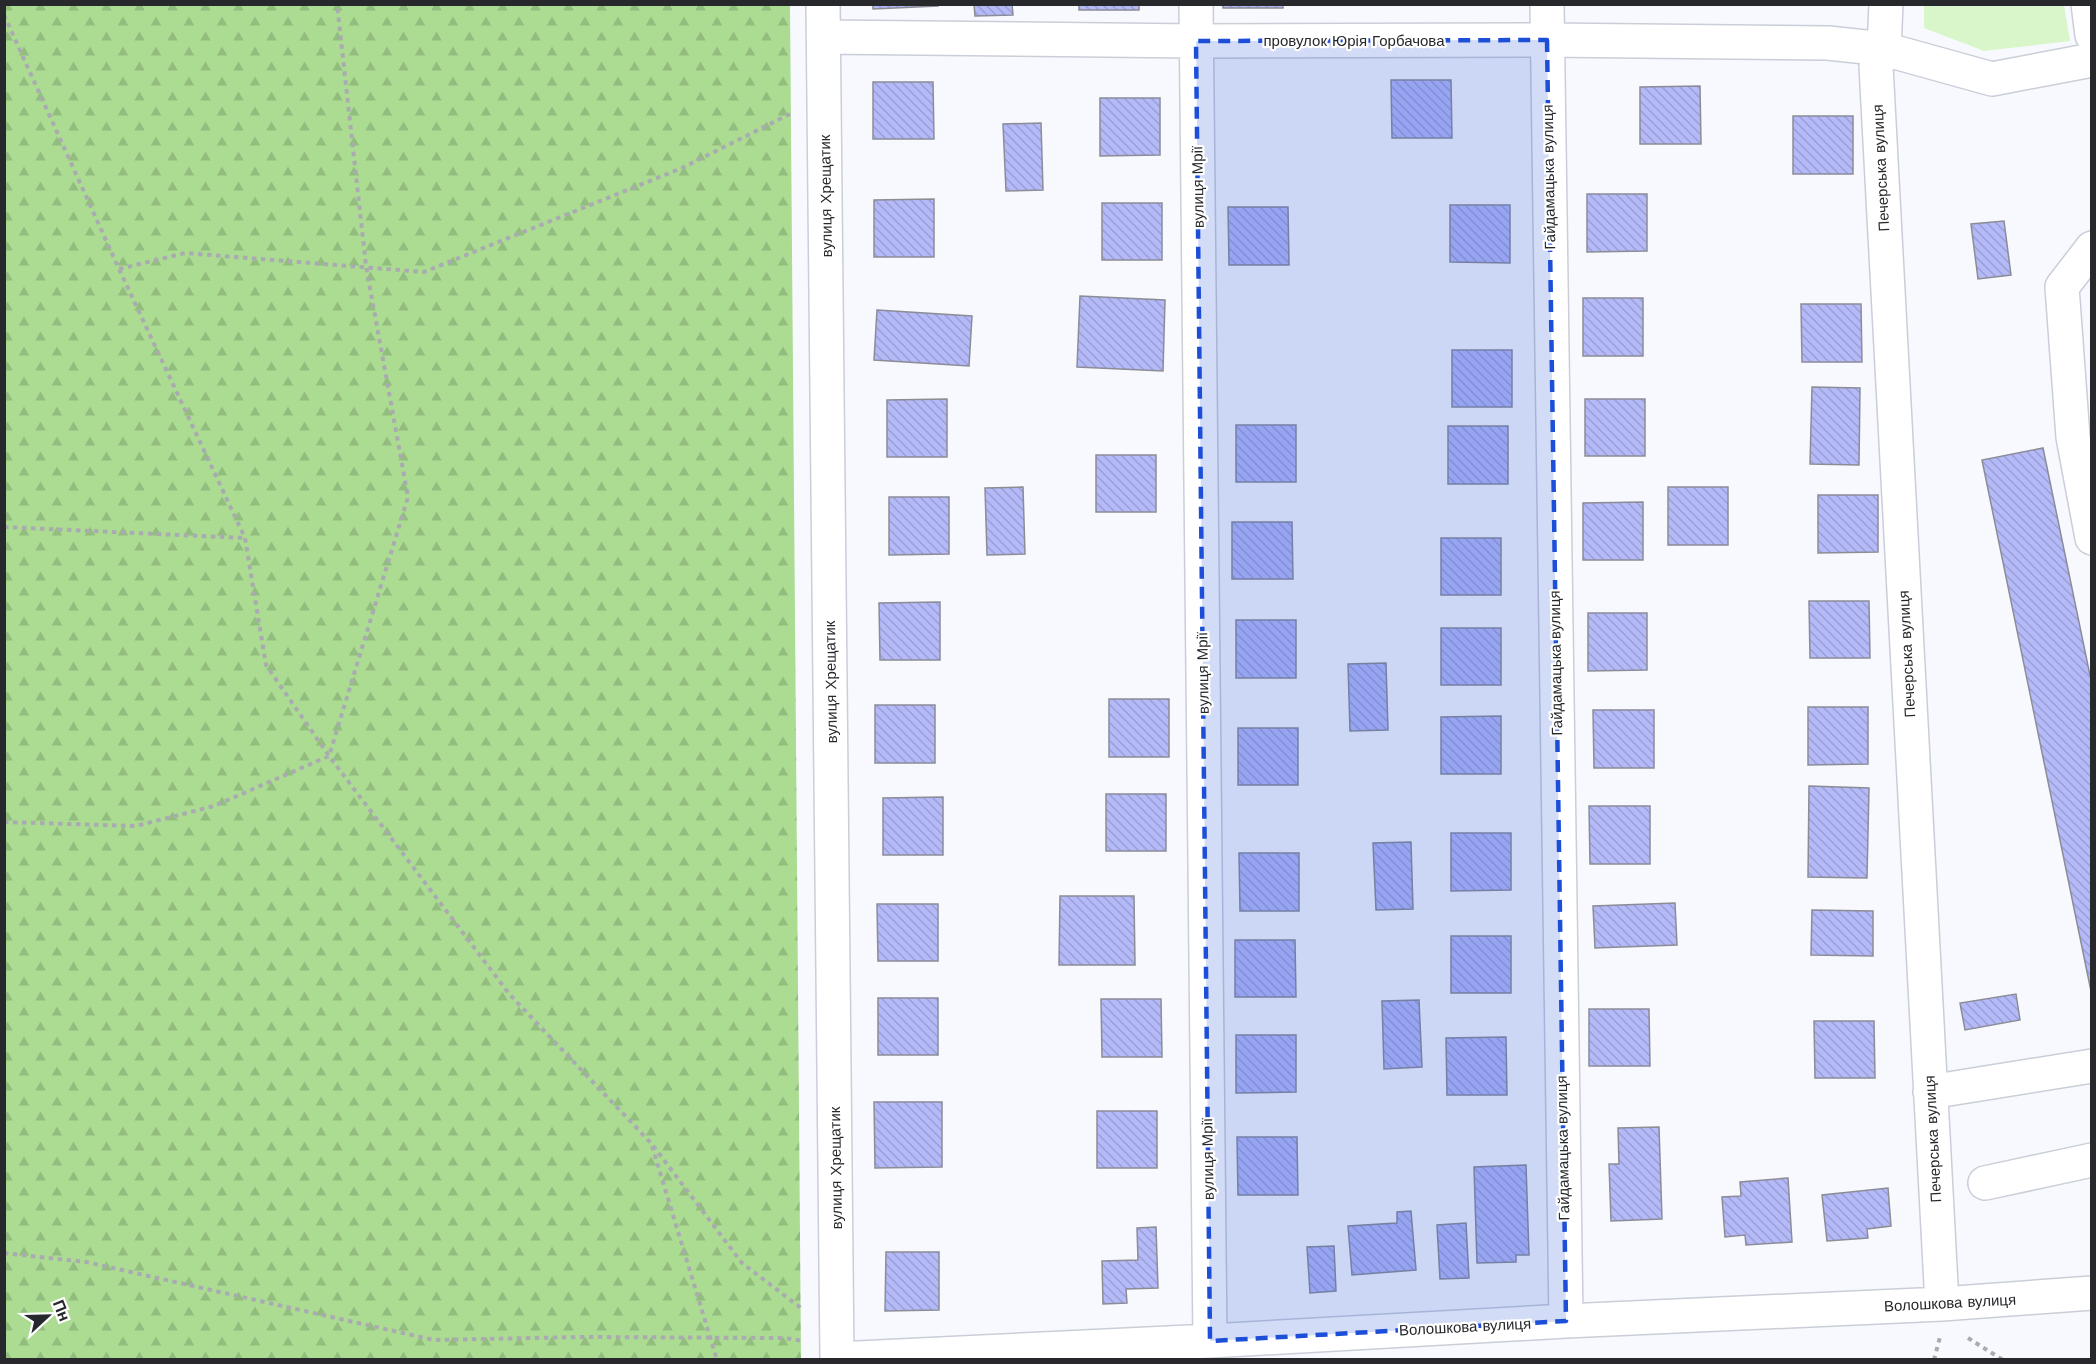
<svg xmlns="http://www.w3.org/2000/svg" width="2096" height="1364" font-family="'Work Sans',sans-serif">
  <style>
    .green { fill: #d8f6c9 }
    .forest { fill: url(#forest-firs) }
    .building { fill: url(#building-back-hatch); stroke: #8b8c96; stroke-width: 1.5 }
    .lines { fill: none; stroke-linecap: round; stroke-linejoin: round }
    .minor-casing { stroke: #caced8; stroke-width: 36 }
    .path { stroke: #aaabb0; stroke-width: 4; stroke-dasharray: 4.5 4.5; stroke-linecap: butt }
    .minor { stroke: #fff; stroke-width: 33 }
    .marked { fill: #1d4ed8; fill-opacity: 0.2; stroke: #1d4ed8; stroke-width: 4.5; stroke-dasharray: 12 8; stroke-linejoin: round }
    .labels { text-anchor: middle; stroke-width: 4.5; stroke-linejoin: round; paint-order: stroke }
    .street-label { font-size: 15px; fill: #26282b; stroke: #fff }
  </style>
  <defs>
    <pattern id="forest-firs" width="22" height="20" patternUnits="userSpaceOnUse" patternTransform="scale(1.5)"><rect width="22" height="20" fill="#abdc92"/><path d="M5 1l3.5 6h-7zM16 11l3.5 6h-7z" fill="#93bd7e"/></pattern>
    <pattern id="building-back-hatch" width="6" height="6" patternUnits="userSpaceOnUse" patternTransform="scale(1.5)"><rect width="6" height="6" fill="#b4b9f8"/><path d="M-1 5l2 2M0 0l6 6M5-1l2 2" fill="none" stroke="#9b9fd5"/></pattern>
  </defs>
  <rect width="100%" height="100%" fill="#f8f9fe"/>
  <path class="green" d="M1924 5H2064L2070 41 1984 51 1924 28Z"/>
  <path class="forest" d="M5 4 790 5 801 1359H5Z"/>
  <path class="building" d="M873 4H938V6L873 9Z
    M974 4H1012L1013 15 975 16Z
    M1079 4H1139V10H1079Z
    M1223 4H1283V8H1223Z
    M1391 80H1451L1452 138H1392Z
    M873 82H933L934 139H873Z
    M1700 86 1701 144H1640V87Z
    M1100 98H1160V155L1100 156Z
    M1793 116H1853V174H1793Z
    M1041 123 1043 190 1006 191 1003 124Z
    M1587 194H1647V251L1587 252Z
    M934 199V257H874V200Z
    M1102 203H1162V260H1102Z
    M1450 205H1510V263L1450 262Z
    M1228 207H1288L1289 265H1229Z
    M2004 221 2011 275 1978 279 1971 224Z
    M1080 296 1165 300 1163 371 1077 367Z
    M1583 298H1643V356H1583Z
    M1801 304H1861L1862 362H1802Z
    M877 310 972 316 969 366 874 360Z
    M1452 350H1512V407H1452Z
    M1812 387 1860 388 1859 465 1810 464Z
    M947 399V457H887V400Z
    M1585 399H1645V456H1585Z
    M1236 425H1296V482H1236Z
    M1448 426H1508V484H1448Z
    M2043 448 2092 685V996L1982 460Z
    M1096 455H1156V512H1096Z
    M1023 487 1025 554 987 555 985 488Z
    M1668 487H1728V545H1668Z
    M1818 495H1878V552L1818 553Z
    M889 497H949V554L889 555Z
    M1643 502V560H1583V503Z
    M1232 522H1292L1293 579H1232Z
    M1441 538H1501V595H1441Z
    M1809 601H1869L1870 658H1810Z
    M940 602V660H880L879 603Z
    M1588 613H1647V670L1588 671Z
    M1236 620H1296V678H1236Z
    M1441 628H1501V685H1441Z
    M1386 663 1388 730 1350 731 1348 664Z
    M1109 699H1169V757H1109Z
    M875 705H935V763H875Z
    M1808 707H1868V764L1808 765Z
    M1593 710H1654V768H1594Z
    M1501 716V774H1441V717Z
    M1238 728H1298V785H1238Z
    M1809 786 1869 788 1867 878 1808 877Z
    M1106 794H1166V851H1106Z
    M943 797V855H883V798Z
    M1589 806H1650V864H1590Z
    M1451 833H1511V890L1451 891Z
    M1411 842 1413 909 1376 910 1373 843Z
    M1239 853H1299V911H1240Z
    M1060 896H1134L1135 965H1059Z
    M1675 903 1677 945 1595 948 1593 906Z
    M877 904H938V961H878Z
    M1812 910 1873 911V956L1811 955Z
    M1451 936H1511V993H1451Z
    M1235 940H1295L1296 997H1235Z
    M2016 994 2020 1020 1965 1030 1960 1003Z
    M878 998H938V1055H878Z
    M1101 999H1161L1162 1057H1102Z
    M1419 1000 1422 1067 1384 1069 1382 1001Z
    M1589 1009H1649L1650 1066H1589Z
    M1814 1021H1874L1875 1078H1815Z
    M1236 1035H1296V1092L1236 1093Z
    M1506 1037 1507 1095H1447L1446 1038Z
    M874 1102H942V1167L875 1168Z
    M1097 1111H1157V1168H1097Z
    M1659 1127 1662 1219 1611 1221 1609 1164H1619L1618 1128Z
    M1237 1137H1297L1298 1195H1238Z
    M1526 1165 1529 1255H1516V1262L1477 1263 1474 1167Z
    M1788 1178 1792 1242 1746 1245 1745 1235 1725 1237 1722 1197 1741 1196 1740 1182Z
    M1888 1188 1891 1226 1867 1229 1868 1238 1827 1241 1822 1195Z
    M1411 1211 1416 1270 1352 1275 1348 1226 1397 1223V1212Z
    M1466 1223 1469 1278 1440 1279 1437 1225Z
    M1156 1227 1158 1288 1126 1289 1127 1303 1103 1304 1102 1261 1138 1260 1137 1228Z
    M1334 1246 1336 1291 1310 1293 1307 1247Z
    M886 1252H939V1310L885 1311Z"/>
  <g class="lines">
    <g class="minor-casing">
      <path id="minor" d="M823 4 837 1360
        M1196 4 1210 1341
        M1547 4 1566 1321
        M1886 4 1884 49 1876 66 1942 1304
        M2088 4 2092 35
        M824 37 1196 41 1547 40 1828 43 1884 49 1992 79 2092 60
        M2092 248 2062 287 2073 437 2092 538
        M1930 1092 2092 1066
        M1985 1183 2092 1160
        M837 1359 1210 1341 1566 1321 1942 1304 2092 1293"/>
    </g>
    <path class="path" d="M4 15 119 269 245 538 266 665 329 756 510 995 651 1143 742 1263 801 1308
      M119 269 185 253 424 272 682 168 792 113
      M4 527 245 538
      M4 822 136 826 214 806 329 756 408 497 366 266 337 4
      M652 1146 717 1360
      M4 1253 86 1262 434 1340 582 1337 784 1338 804 1341
      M1968 1338 2003 1360
      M1934 1360 1940 1337"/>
    <use href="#minor" class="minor"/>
  </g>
  <path class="marked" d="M1547 40 1566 1321 1210 1341 1196 41Z"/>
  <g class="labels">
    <g class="street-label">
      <text x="1354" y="46">провулок Юрія Горбачова</text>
      <text transform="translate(1881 168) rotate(-93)" y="5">Печерська вулиця</text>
      <text transform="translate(1549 177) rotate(-91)" y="5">Гайдамацька вулиця</text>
      <text transform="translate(1198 187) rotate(-91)" y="5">вулиця Мрії</text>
      <text transform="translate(826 196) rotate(-91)" y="5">вулиця Хрещатик</text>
      <text transform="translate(1907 654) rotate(-93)" y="5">Печерська вулиця</text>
      <text transform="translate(1556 663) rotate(-91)" y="5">Гайдамацька вулиця</text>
      <text transform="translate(1203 673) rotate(-91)" y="5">вулиця Мрії</text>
      <text transform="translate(831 682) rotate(-91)" y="5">вулиця Хрещатик</text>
      <text transform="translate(1933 1139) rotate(-93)" y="5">Печерська вулиця</text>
      <text transform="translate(1563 1148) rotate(-91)" y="5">Гайдамацька вулиця</text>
      <text transform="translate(1208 1159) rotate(-91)" y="5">вулиця Мрії</text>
      <text transform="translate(836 1168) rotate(-91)" y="5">вулиця Хрещатик</text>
      <text transform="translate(1950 1303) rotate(-3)" y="5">Волошкова вулиця</text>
      <text transform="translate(1465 1327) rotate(-3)" y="5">Волошкова вулиця</text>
    </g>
  </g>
  <rect width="2096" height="1364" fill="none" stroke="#26282b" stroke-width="12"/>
  <g transform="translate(48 1316) rotate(68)" stroke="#ffffff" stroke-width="4.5" paint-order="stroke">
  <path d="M0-4.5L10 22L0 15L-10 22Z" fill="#26282b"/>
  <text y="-9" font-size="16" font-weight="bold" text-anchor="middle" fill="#26282b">Пн</text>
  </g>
</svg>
